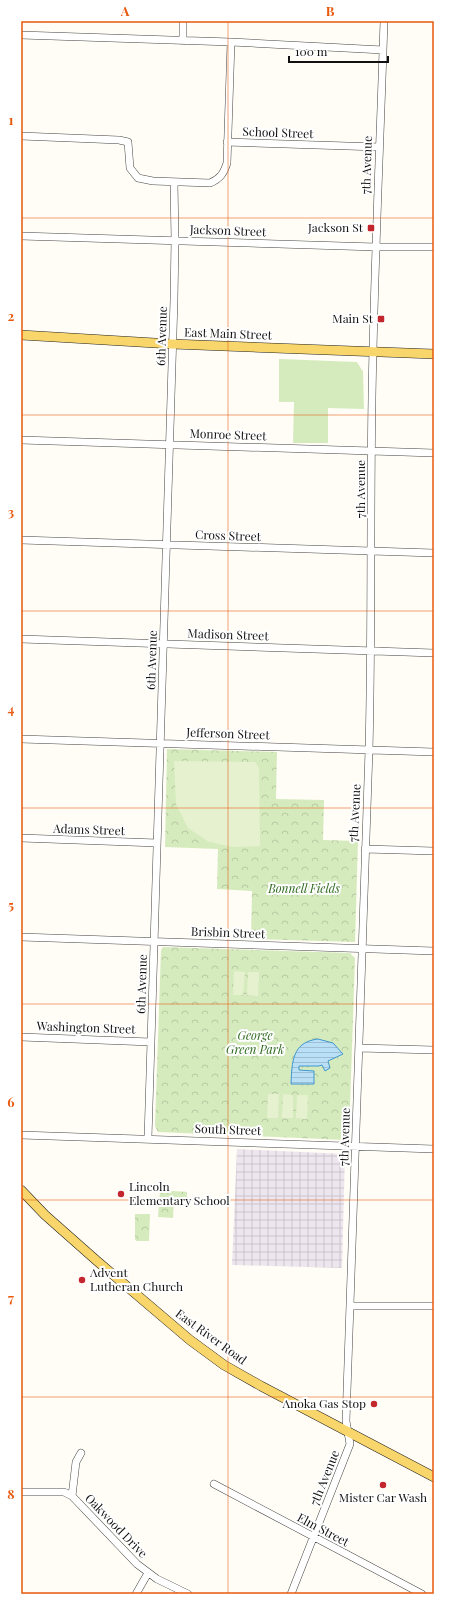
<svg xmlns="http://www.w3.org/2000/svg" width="455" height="1615" font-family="'Playfair Display',serif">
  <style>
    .industrial { fill: url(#industrial-grid) }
    .grass { fill: #d5ebbd }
    .park { fill: url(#park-crowns) }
    .pitch { fill: #e6f2cf }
    .water { fill: url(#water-rules); stroke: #3f96cf }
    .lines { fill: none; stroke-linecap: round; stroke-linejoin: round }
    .minor-casing { stroke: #444; stroke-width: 8 }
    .major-casing { stroke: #222; stroke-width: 10 }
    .minor { stroke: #fff; stroke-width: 7 }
    .major { stroke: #f9d66b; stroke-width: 9 }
    .grid { fill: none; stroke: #e8590c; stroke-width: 1; stroke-opacity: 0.55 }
    .poi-dot { fill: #c4262e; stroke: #fff; stroke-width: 1.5 }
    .labels { text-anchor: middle; stroke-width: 4; stroke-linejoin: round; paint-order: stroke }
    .street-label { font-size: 12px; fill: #111; stroke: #fff }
    .poi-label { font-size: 12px; fill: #111; stroke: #fff; text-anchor: end }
    .park-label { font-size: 12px; font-style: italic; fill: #2f6b1f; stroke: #fff }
    .neatline { fill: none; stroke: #e8590c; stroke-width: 1.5 }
    .grid-label { font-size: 13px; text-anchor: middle; font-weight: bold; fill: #e8590c }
  </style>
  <defs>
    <pattern id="industrial-grid" width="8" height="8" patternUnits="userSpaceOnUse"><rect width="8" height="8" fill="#eee6ef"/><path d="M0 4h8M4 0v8" fill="none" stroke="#cbc4cc"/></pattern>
    <pattern id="park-crowns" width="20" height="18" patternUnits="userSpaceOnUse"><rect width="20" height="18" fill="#d5ebbd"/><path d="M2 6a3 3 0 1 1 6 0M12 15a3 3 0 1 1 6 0" fill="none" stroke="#b6c8a1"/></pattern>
    <pattern id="water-rules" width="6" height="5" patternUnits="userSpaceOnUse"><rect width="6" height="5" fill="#b9e0f7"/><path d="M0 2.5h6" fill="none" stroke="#9ebfd3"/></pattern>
  </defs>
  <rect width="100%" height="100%" fill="#fffdf5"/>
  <path class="industrial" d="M237 1149 345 1154 342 1268 232 1265Z"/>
  <path class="grass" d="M279 359 357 362 362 370 363 371 364 409 328 408V443H293L294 402H279Z"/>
  <path class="park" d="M167 749 277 752 276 799 324 800 323 840 358 841 355 942 251 939 252 891 217 889 218 849 165 847Z
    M163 947 350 953 355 958 349 1136 345 1140 158 1132 155 1126 161 950Z
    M160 1190 187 1192V1201H174L173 1218 158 1217Z
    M135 1214H150L149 1241H136L135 1239Z"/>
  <path class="pitch" d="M174 761 255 762 259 768 260 846 233 847 209 842 188 828 176 804Z
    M234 971 245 972 243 995H233Z
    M248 972H259L258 996 247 995Z
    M268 1094H279L278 1118H267Z
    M283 1094 293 1095V1118H282Z
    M297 1095H308L307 1119 296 1118Z"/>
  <path class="water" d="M318 1039 333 1043 343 1054 328 1061 330 1068 325 1071 322 1065 319 1066H299V1070L314 1071V1084H291C292 1062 292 1042 318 1039Z"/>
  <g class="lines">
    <g class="minor-casing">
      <path id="minor" d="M21 35 231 42 383 50
        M183 41V21
        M21 136 119 140 128 142 130 168 138 178 153 181 210 183C220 179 224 173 227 163L231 42
        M227 142 379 147
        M21 236 376 247H434
        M21 440 434 453
        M21 540 434 553
        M21 639 434 653
        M21 739 434 752
        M21 838 157 843
        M365 849 434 851
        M21 937 434 951
        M21 1037 151 1042
        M359 1048 434 1050
        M21 1135 434 1149
        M148 1138 174 300 175 240 174 182
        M351 1306H434
        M214 1484 422 1594
        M21 1492H64L72 1496 137 1564 157 1579 188 1594
        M72 1496 76 1462 81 1453
        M136 1594 148 1573
        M291 1594 350 1444 346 1421 369 750C372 633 370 515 372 398 374 272 380 147 384 21"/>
    </g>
    <g class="major-casing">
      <path id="major" d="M21 335 172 344 434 354
        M21 1190 45 1215 97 1261 190 1340 224 1365 261 1386 434 1477"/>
    </g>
    <use href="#minor" class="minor"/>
    <use href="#major" class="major"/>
  </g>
  <path class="grid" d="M228 21V1594M21 218H434M21 415H434M21 611H434M21 808H434M21 1004H434M21 1200H434M21 1397H434"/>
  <g class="poi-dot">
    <rect x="367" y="224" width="8" height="8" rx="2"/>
    <rect x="377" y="315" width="8" height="8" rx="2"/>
    <circle cx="121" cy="1194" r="4"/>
    <circle cx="82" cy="1280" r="4"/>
    <circle cx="374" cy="1404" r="4"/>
    <circle cx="383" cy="1485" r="4"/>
  </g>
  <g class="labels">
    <g class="street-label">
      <text transform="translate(278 133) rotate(2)" y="4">School Street</text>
      <text transform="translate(367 165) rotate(-88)" y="4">7th Avenue</text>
      <text transform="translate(228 231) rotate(2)" y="4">Jackson Street</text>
      <text transform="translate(228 334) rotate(2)" y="4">East Main Street</text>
      <text transform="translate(162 336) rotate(-88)" y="4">6th Avenue</text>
      <text transform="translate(228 435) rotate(2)" y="4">Monroe Street</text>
      <text transform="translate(361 489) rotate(-90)" y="4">7th Avenue</text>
      <text transform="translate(228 536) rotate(2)" y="4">Cross Street</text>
      <text transform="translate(228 635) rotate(2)" y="4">Madison Street</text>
      <text transform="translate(152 660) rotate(-88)" y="4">6th Avenue</text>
      <text transform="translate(228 734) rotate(2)" y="4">Jefferson Street</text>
      <text transform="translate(355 813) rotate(-87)" y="4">7th Avenue</text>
      <text transform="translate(89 830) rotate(2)" y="4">Adams Street</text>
      <text transform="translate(228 933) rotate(2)" y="4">Brisbin Street</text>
      <text transform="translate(142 984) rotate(-88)" y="4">6th Avenue</text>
      <text transform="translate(86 1028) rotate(2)" y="4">Washington Street</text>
      <text transform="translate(228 1130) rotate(2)" y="4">South Street</text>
      <text transform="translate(345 1137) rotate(-88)" y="4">7th Avenue</text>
      <text transform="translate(211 1337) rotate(36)" y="4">East River Road</text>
      <text transform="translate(325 1478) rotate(-68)" y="4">7th Avenue</text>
      <text transform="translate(116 1526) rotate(46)" y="4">Oakwood Drive</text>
      <text transform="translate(323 1530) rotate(28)" y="4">Elm Street</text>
    </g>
    <g class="poi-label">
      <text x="363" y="232">Jackson St</text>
      <text x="373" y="323">Main St</text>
      <text x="129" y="1191" text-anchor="start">Lincoln<tspan x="129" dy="14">Elementary School</tspan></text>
      <text x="90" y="1277" text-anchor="start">Advent<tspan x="90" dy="14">Lutheran Church</tspan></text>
      <text x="366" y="1408">Anoka Gas Stop</text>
      <text x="383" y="1502" text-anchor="middle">Mister Car Wash</text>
    </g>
    <g class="park-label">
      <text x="304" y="893">Bonnell Fields</text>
      <text x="255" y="1040">George<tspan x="255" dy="14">Green Park</tspan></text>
    </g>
  </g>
  <rect width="455" height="1615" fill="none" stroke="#ffffff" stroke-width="44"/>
  <path d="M289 56v6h99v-6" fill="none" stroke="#111111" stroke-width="2"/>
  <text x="295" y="56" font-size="12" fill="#111111" stroke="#ffffff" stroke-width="3" paint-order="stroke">100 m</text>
  <rect x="22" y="22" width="411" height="1571" class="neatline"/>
  <g class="grid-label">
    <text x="125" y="16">A</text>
    <text x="330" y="16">B</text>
    <text x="11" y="125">1</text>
    <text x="11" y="321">2</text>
    <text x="11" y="517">3</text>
    <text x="11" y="714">4</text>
    <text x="11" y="910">5</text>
    <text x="11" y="1107">6</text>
    <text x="11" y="1303">7</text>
    <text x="11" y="1499">8</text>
  </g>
</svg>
